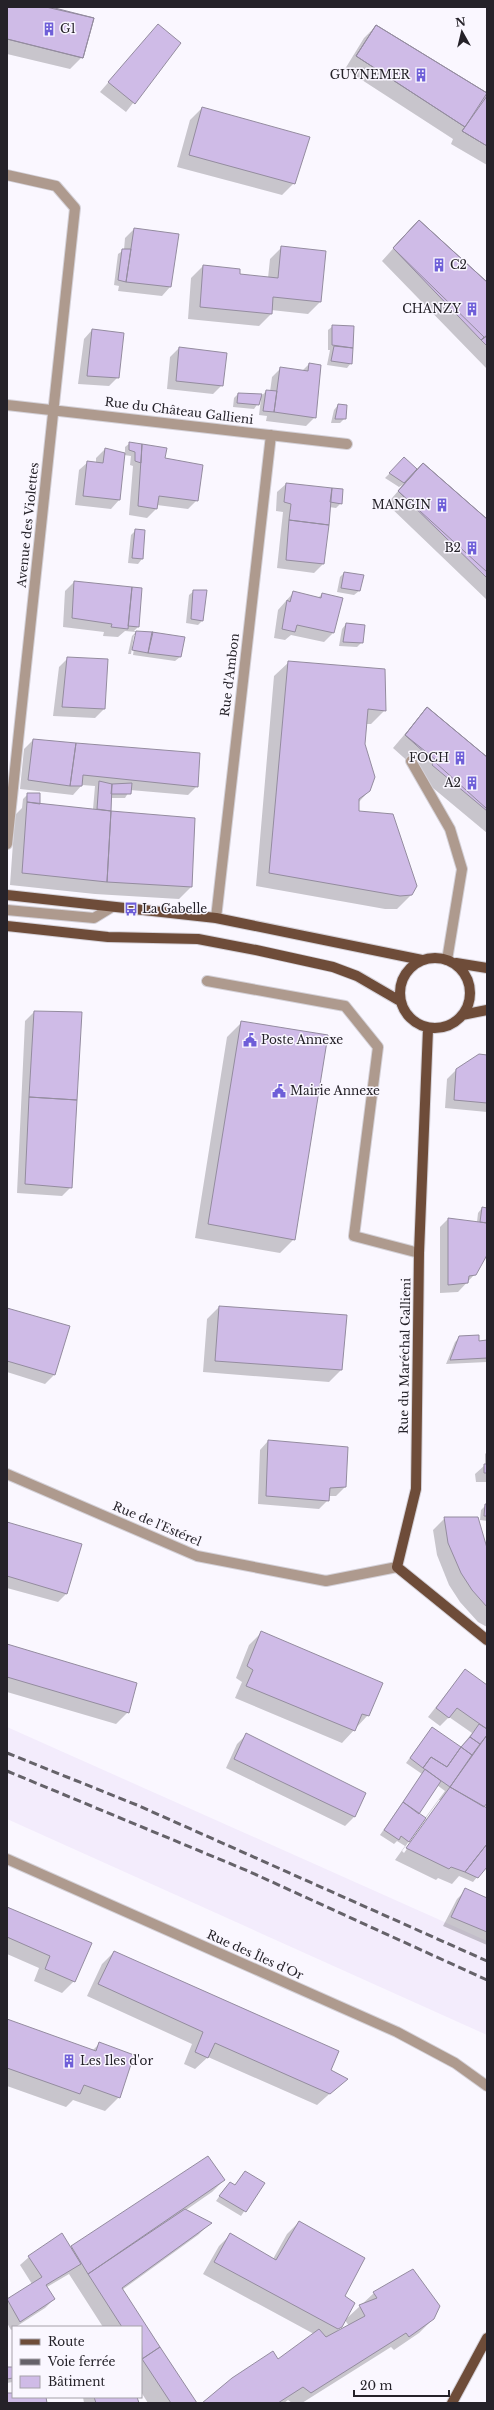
<svg xmlns="http://www.w3.org/2000/svg" width="494" height="2410" font-family="'Libre Baskerville',serif">
  <style>
    .built { fill: #f3ecfc }
    .shadow { fill: #0003; fill-rule: evenodd }
    .building { fill: #cfbbe7; stroke: #948c9f }
    .lines { fill: none; stroke-linecap: round; stroke-linejoin: round }
    .minor-casing { stroke: #d4d1d8; stroke-width: 12 }
    .major-casing { stroke: #d4d1d8; stroke-width: 12 }
    .minor { stroke: #ae9a8e; stroke-width: 10 }
    .major { stroke: #6e4c39; stroke-width: 10 }
    .rail { stroke: #656269; stroke-width: 3; stroke-dasharray: 8 4; stroke-linecap: butt }
    .labels { text-anchor: middle; stroke-width: 3; stroke-linejoin: round; paint-order: stroke }
    .poi-label { font-size: 12px; fill: #252229; stroke: #faf7ff; text-anchor: start }
    .street-label { font-size: 12px; fill: #252229; stroke: #faf7ff }
  </style>
  <rect width="100%" height="100%" fill="#faf7ff"/>
  <path class="built" d="M7 1727 487 1941V2035L7 1819Z"/>
  <path class="shadow" d="M7 7H46L82 57 70 69 7 54Z
    M158 25 180 43 126 112 100 92Z
    M376 26 487 94V165L451 144 453 139 345 69 364 38Z
    M202 108 294 183 282 195 177 167 190 120Z
    M134 229 170 287 162 296 118 291 119 286 114 285 118 254 124 250 125 238Z
    M407 233 487 283V369L382 261Z
    M282 247 325 252 320 302 308 314 271 310V314L259 326 188 319 191 278 203 266 239 275 268 278 270 259Z
    M333 326 353 327 351 363 347 368 327 365 330 350H328V330Z
    M92 330 118 377 109 386 78 384 84 339Z
    M179 348 226 354 222 385 213 394 167 389 170 357Z
    M309 364 315 417 306 426 266 421 267 416 259 415 261 399 254 409 233 407 234 398 238 394 260 398 266 391 270 392 272 377 281 368 302 371Z
    M338 405 345 418 340 423H331L334 410Z
    M130 443 164 459 197 500 188 509 157 505 156 509 147 518 129 515 133 466 130 465 131 456 124 455 119 500 111 509 75 505 79 470 88 462 96 463V458L105 449 125 453V447Z
    M404 459 487 520V600L387 504 404 484 399 487 385 478Z
    M286 484 341 503 336 508 329 507 323 564 314 573 277 568 283 512 276 511 277 492Z
    M136 530 142 559 138 564 128 563 131 535Z
    M344 573 359 591 354 595 337 592 340 577Z
    M74 582 138 627 134 631 184 638 180 657 175 661 133 655 136 635H134L131 654H128L132 636 136 632 125 631 118 637 103 636 104 632 63 627 65 591Z
    M194 591 202 621 198 625 186 623 189 595Z
    M293 593 318 598 322 594 342 599 333 633 324 642 291 635 285 640 274 638 278 610Z
    M346 624 362 642 357 647 339 646 342 629Z
    M68 658 104 709 95 718 53 716 59 667Z
    M289 662 385 710 371 724H366L364 744 369 791 358 803V812L412 894 397 909H385L256 886 274 676Z
    M427 708 487 758V833L421 778 422 774 393 748Z
    M33 740 197 786 188 795 130 790 125 798H110V811L191 887 179 899 95 894 10 885 15 815 22 808 23 799 28 794 39 804 93 809 95 786 82 785 73 795 20 789 24 749Z
    M34 1012 71 1187 62 1196 17 1193 25 1021Z
    M241 1023 294 1239 280 1253 195 1238 227 1037Z
    M487 1056V1112L445 1108 447 1079 456 1070Z
    M482 1208 487 1209V1253L475 1274 458 1292 440 1293V1227L448 1219 477 1222 478 1213Z
    M219 1307 341 1370 329 1382 203 1372 207 1319Z
    M7 1309 54 1375 45 1384 7 1372Z
    M460 1337 478 1342 487 1341V1362L446 1364 455 1342Z
    M268 1441 345 1487 336 1496H328V1500L319 1509 258 1504 260 1450Z
    M487 1452V1482H476L475 1474 485 1465V1454Z
    M486 1505 487 1521 480 1520 481 1510Z
    M445 1518 487 1550V1627L478 1622 460 1602 449 1585 437 1555 433 1530Z
    M7 1523 67 1593 58 1602 7 1588Z
    M261 1633 368 1715 342 1743 235 1698 242 1682 236 1678 249 1645Z
    M7 1645 128 1712 116 1724 7 1692Z
    M465 1670 487 1686V1801L483 1807 487 1810V1865L473 1882 459 1876 452 1884 438 1878 436 1880 395 1860 405 1846 397 1841 394 1844 380 1835 422 1774 406 1763 428 1733 432 1728 460 1748 472 1733 449 1717 440 1726 428 1717ZM437 1785 445 1791 425 1818 418 1814ZM439 1800H442L404 1853 402 1851Z
    M246 1735 365 1793 354 1817 345 1826 226 1768 237 1744Z
    M466 1890 487 1899V1945L443 1926 457 1899Z
    M7 1907 74 1981 62 1993 34 1981 39 1968 7 1954Z
    M114 1952 329 2071 346 2079 317 2105 208 2057 195 2069 184 2064 192 2044 87 1996 102 1964Z
    M7 2021 92 2051 100 2043 119 2097 105 2111 73 2100 66 2107 7 2086Z
    M245 2172 263 2183 241 2216 216 2201 225 2188 234 2186Z
    M224 2180 212 2192 186 2210 210 2223 198 2235 122 2290 196 2403H148L141 2392V2327H103L69 2274 47 2287 54 2299 45 2308 11 2330 7 2323V2300L32 2284 20 2265 29 2257 70 2248Z
    M299 2222 343 2297 341 2327 336 2332 349 2326 345 2320 374 2293 412 2271 434 2318 419 2333 394 2350 391 2347 302 2403H292L288 2400 284 2403H204L278 2360 314 2334 203 2274 219 2246 231 2234 273 2259 287 2234Z
    M7 2369H13V2382L7 2383Z
    M83 2397H136L138 2403H84Z"/>
  <path class="building" d="M7 7H46L94 18 83 58 7 39Z
    M7 7H51L94 18 83 58 7 39Z
    M158 24 181 43 135 104 108 82Z
    M376 25 487 93V146L462 131 465 127 356 56Z
    M376 25 487 93 465 127 356 56Z
    M487 96V146L462 131Z
    M202 107 310 137 295 184 189 155Z
    M419 220 487 282V346L481 340 484 337 393 248Z
    M419 220 487 282V335L481 340 393 248Z
    M134 228 179 234 171 287 126 282Z
    M281 246 326 251 321 302 273 297 272 314 200 307 203 265 240 269V274L278 278Z
    M122 249H131L126 282 118 280Z
    M332 325 354 326 353 348 332 345Z
    M92 329 124 333 119 378 87 376Z
    M487 336V346L481 340Z
    M334 346 353 348 352 364 331 361Z
    M179 347 227 353 223 386 176 381Z
    M309 363 321 365 316 418 274 412 280 367 308 371Z
    M266 390 277 391 274 412 263 411Z
    M238 393 262 394 259 405 237 403Z
    M338 404 347 405 346 419H335Z
    M129 442 142 444 141 463 135 461V452L129 450Z
    M142 444 167 448 165 458 203 465 198 501 159 496 157 509 138 506Z
    M105 448 125 453 120 500 83 496 87 461 103 463Z
    M404 457 417 469 404 483 389 473Z
    M423 463 487 519V572L398 491Z
    M423 463 487 519V578L398 491Z
    M286 483 332 488 329 525 289 520 291 504 284 502Z
    M332 488 343 489 342 504 330 502Z
    M289 520 329 525 324 564 286 560Z
    M135 529 145 530 143 559 132 558Z
    M344 572 364 575 360 591 341 588Z
    M74 581 132 587 128 629 111 627 112 624 72 618Z
    M132 587 142 588 139 627 128 626Z
    M193 590H207L203 621 191 619Z
    M293 591 321 598 322 593 343 598 334 633 297 625 295 632 282 629 287 600 290 602Z
    M346 623 365 625 363 643 343 642Z
    M136 631 153 632 148 653 132 650Z
    M152 632 185 637 181 657 148 653Z
    M67 657 108 659 105 709 62 707Z
    M288 661 385 669 386 711 368 709 365 744 375 777 370 791 359 799V811L393 814 417 886 412 895 400 896 269 873Z
    M427 707 487 757V811L432 765 435 759 405 735Z
    M427 707 487 757V809L405 735Z
    M33 739 76 743 70 786 28 780Z
    M76 743 200 753 198 787 83 775 82 786H70Z
    M99 781 112 784 111 811 97 809Z
    M132 783 131 794H111L112 784Z
    M27 793H40V804L27 802Z
    M27 802 111 811 107 882 22 873Z
    M111 811 195 818 192 887 107 882Z
    M34 1011 82 1012 77 1100 29 1097Z
    M241 1021 328 1035 295 1240 208 1224Z
    M479 1054 487 1055V1103L454 1100 456 1069Z
    M29 1097 77 1100 72 1188 25 1184Z
    M482 1207 487 1208V1223L480 1222Z
    M448 1218 487 1223V1255L476 1275 469 1276 468 1283 448 1285Z
    M219 1306 347 1315 342 1370 215 1361Z
    M7 1308 70 1326 55 1375 7 1361Z
    M479 1335V1341L487 1340V1358L450 1360 459 1336Z
    M268 1440 348 1447 346 1487 330 1488 329 1501 266 1496Z
    M484 1464H487V1473H484Z
    M485 1504H487V1516H484Z
    M444 1517H478L487 1548V1607L472 1590 461 1573 448 1543Z
    M7 1522 82 1544 67 1594 7 1576Z
    M261 1631 383 1683 369 1716 362 1714 355 1731 246 1686 253 1670 247 1666Z
    M7 1644 137 1683 129 1713 7 1677Z
    M465 1669 487 1685V1729L457 1708 449 1718 436 1708Z
    M479 1724 487 1729V1735L480 1744 470 1737Z
    M432 1727 461 1747 447 1767 431 1757 423 1768 410 1758Z
    M246 1733 366 1793 355 1817 234 1759Z
    M487 1735V1803L484 1807 450 1787Z
    M470 1737 480 1744 472 1755 461 1747Z
    M461 1747 472 1755 450 1787 423 1768 431 1757 447 1767Z
    M425 1769 441 1781 419 1814 403 1802Z
    M450 1787 487 1808V1844L465 1872 451 1867 449 1869 406 1848Z
    M403 1802 426 1818 409 1842 401 1836 399 1840 384 1830Z
    M487 1844V1867L478 1878 465 1872Z
    M465 1888 487 1898V1932L451 1917Z
    M7 1907 92 1943 75 1982 45 1969 50 1956 7 1937Z
    M114 1951 339 2051 331 2070 348 2079 330 2094 215 2043 208 2058 195 2052 203 2032 98 1984Z
    M7 2019 96 2051 99 2042 134 2055 120 2098 84 2085 80 2094 7 2068Z
    M208 2156 225 2180 88 2274 71 2246Z
    M245 2171 265 2183 246 2212 219 2196 230 2182 235 2185Z
    M185 2209 212 2223 122 2288 160 2347 142 2359 141 2327H122L88 2274Z
    M299 2221 365 2258 345 2296 355 2303 342 2327 338 2329 214 2262 230 2233 276 2260Z
    M62 2233 81 2264 46 2285 55 2299 20 2322 7 2299 42 2277 28 2256Z
    M413 2269 440 2306 434 2319 409 2337 406 2333 311 2393 303 2387 278 2403H202L232 2378 273 2351 278 2359 319 2329 326 2337 365 2316 359 2305 377 2298 373 2292Z
    M160 2347 197 2403H171L142 2359Z
    M7 2367H13V2378L7 2379Z
    M7 2393H13V2397H46L47 2403H7Z
    M94 2397H137L139 2403H96Z"/>
  <g class="lines">
    <g class="minor-casing">
      <path id="minor" d="M7 175 56 186 75 208 7 844
        M7 405 347 444
        M411 761 450 829 462 869 447 960
        M7 910 94 918 112 907
        M216 918 271 435
        M207 981 345 1006 378 1047 354 1236 419 1253
        M7 1474 197 1556 326 1581 397 1567
        M7 1859 397 2032 455 2063 487 2086"/>
    </g>
    <g class="major-casing">
      <path id="major" d="M7 895 216 918 422 960
        M7 926 108 937 198 939 256 950 333 967 357 976 400 1001
        M400 993a35 35 0 1 1 70 0a35 35 0 1 1-70 0Z
        M456 963 487 968
        M462 1015 487 1010
        M428 1029 419 1253 416 1489 397 1567 487 1640
        M452 2403 487 2338"/>
    </g>
    <use href="#minor" class="minor"/>
    <use href="#major" class="major"/>
    <path class="rail" d="M7 1753 137 1805 487 1961
      M7 1771 248 1871 487 1980"/>
  </g>
  <defs>
    <g id="building-bare" transform="scale(1.08)"><path d="M-4-6H4V6H1V3H-1V6H-4ZM-2.5-4.3h1.7v1.8h-1.7ZM.8-4.3h1.7v1.8H.8ZM-2.5-1h1.7V.8h-1.7ZM.8-1h1.7V.8H.8Z" fill="#6e5ed8" stroke="#faf7ff" stroke-width="2.5" paint-order="stroke"/></g>
    <g id="bus-bare" transform="scale(1.08)"><path d="M-5-6H5V4H4V6H2V4H-2V6H-4V4H-5ZM-3.5-4V0h7V-4ZM-3.5 1.2v1.5H-2V1.2ZM2 1.2v1.5H3.5V1.2Z" fill="#6e5ed8" stroke="#faf7ff" stroke-width="2.5" paint-order="stroke"/></g>
    <g id="civic-bare" transform="scale(1.08)"><path d="M-.6-6.5H3V-4.5H.6V-3L4-1V1h2V6H-6V1h2V-1L-.6-3ZM-1.2 2.5V6h2.4V2.5Z" fill="#6e5ed8" stroke="#faf7ff" stroke-width="2.5" paint-order="stroke"/></g>
  </defs>
  <g fill-rule="evenodd">
    <use href="#building-bare" x="49" y="29"/>
    <use href="#building-bare" x="421" y="75"/>
    <use href="#building-bare" x="439" y="265"/>
    <use href="#building-bare" x="472" y="309"/>
    <use href="#building-bare" x="442" y="505"/>
    <use href="#building-bare" x="472" y="548"/>
    <use href="#building-bare" x="460" y="758"/>
    <use href="#building-bare" x="472" y="783"/>
    <use href="#bus-bare" x="131" y="909"/>
    <use href="#civic-bare" x="250" y="1040"/>
    <use href="#civic-bare" x="279" y="1091"/>
    <use href="#building-bare" x="69" y="2061"/>
  </g>
  <g class="labels">
    <g class="poi-label">
      <text x="60" y="33">G1</text>
      <text x="410" y="79" text-anchor="end">GUYNEMER</text>
      <text x="450" y="269">C2</text>
      <text x="461" y="313" text-anchor="end">CHANZY</text>
      <text x="431" y="509" text-anchor="end">MANGIN</text>
      <text x="461" y="552" text-anchor="end">B2</text>
      <text x="449" y="762" text-anchor="end">FOCH</text>
      <text x="461" y="787" text-anchor="end">A2</text>
      <text x="142" y="913">La Gabelle</text>
      <text x="261" y="1044">Poste Annexe</text>
      <text x="290" y="1095">Mairie Annexe</text>
      <text x="80" y="2065">Les Iles d'or</text>
    </g>
    <g class="street-label">
      <text transform="translate(179 411) rotate(7)" y="4">Rue du Château Gallieni</text>
      <text transform="translate(28 525) rotate(-84)" y="4">Avenue des Violettes</text>
      <text transform="translate(230 675) rotate(-83)" y="4">Rue d'Ambon</text>
      <text transform="translate(405 1356) rotate(-89)" y="4">Rue du Maréchal Gallieni</text>
      <text transform="translate(157 1524) rotate(23)" y="4">Rue de l'Estérel</text>
      <text transform="translate(255 1955) rotate(24)" y="4">Rue des Îles d'Or</text>
    </g>
  </g>
  <rect width="494" height="2410" fill="none" stroke="#252229" stroke-width="16"/>
  <rect x="12" y="2326" width="130" height="72" fill="#faf7ff" stroke="#a5a2a9"/>
  <rect x="20" y="2339" width="20" height="6" fill="#6e4c39" stroke="#a5a2a9"/>
  <text x="48" y="2346" font-size="12" fill="#252229">Route</text>
  <rect x="20" y="2359" width="20" height="6" fill="#656269" stroke="#a5a2a9"/>
  <text x="48" y="2366" font-size="12" fill="#252229">Voie ferrée</text>
  <rect x="20" y="2376" width="20" height="12" fill="#cfbbe7" stroke="#a5a2a9"/>
  <text x="48" y="2386" font-size="12" fill="#252229">Bâtiment</text>
  <g transform="translate(462 32) rotate(352)" stroke="#faf7ff" stroke-width="3" paint-order="stroke">
  <path d="M0-3L7 15L0 10L-7 15Z" fill="#252229"/>
  <text y="-6" font-size="11" font-weight="bold" text-anchor="middle" fill="#252229">N</text>
  </g>
  <path d="M354 2390v6h95v-6" fill="none" stroke="#252229" stroke-width="2"/>
  <text x="360" y="2390" font-size="12" fill="#252229" stroke="#faf7ff" stroke-width="3" paint-order="stroke">20 m</text>
</svg>
